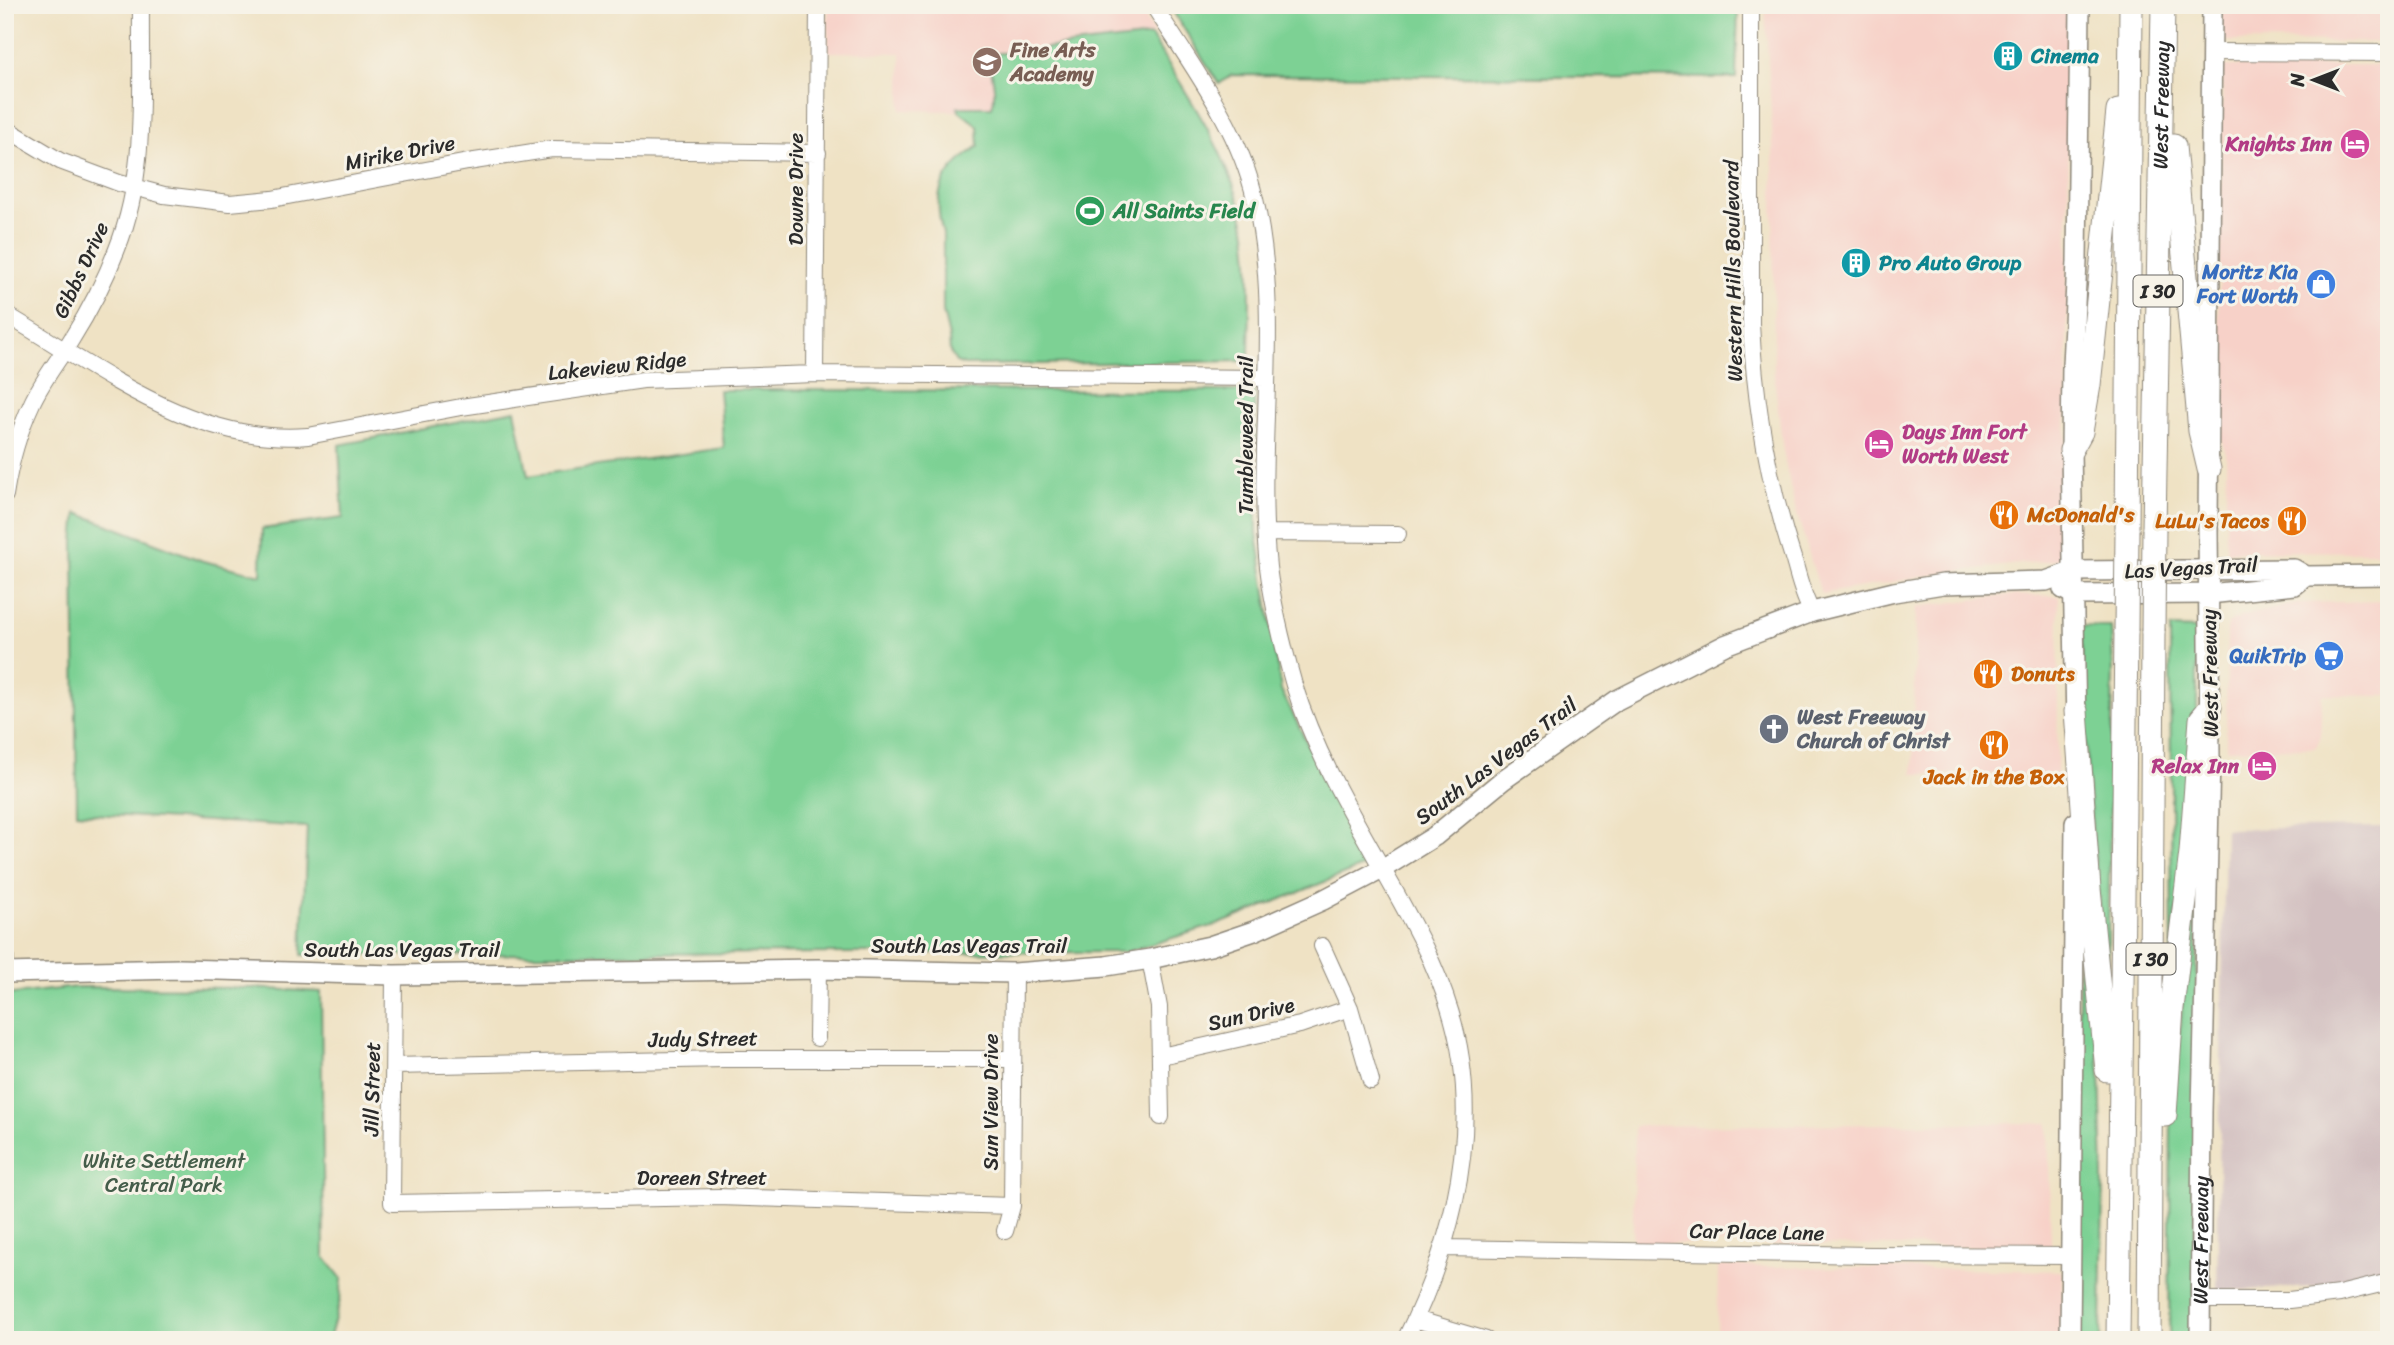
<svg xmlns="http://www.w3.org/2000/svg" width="2394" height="1345" font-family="Sriracha,sans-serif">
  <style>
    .built { fill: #f7d1c8 }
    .industrial { fill: #d2bfc0 }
    .green { fill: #7dd194; stroke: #547e60; stroke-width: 2 }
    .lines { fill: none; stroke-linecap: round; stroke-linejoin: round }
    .minor-casing { stroke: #8d8678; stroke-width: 18 }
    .major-casing { stroke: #8d8678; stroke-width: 22 }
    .highway-casing { stroke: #8d8678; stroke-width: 25 }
    .minor { stroke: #fff; stroke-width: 16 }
    .major { stroke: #fff; stroke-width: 19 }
    .highway { stroke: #fff; stroke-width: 23 }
    .highway-bridge-casing { stroke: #8d8678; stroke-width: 25; stroke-linecap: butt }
    .highway-bridge { stroke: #fff; stroke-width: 23 }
    .labels { text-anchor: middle; stroke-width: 6; stroke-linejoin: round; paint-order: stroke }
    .shield { fill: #f7f3e8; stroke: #686764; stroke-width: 2 }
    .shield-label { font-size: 19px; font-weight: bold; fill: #2b2b2b }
    .education-label { font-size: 21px; font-weight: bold; fill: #785e54; stroke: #f7f3e8; text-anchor: start }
    .culture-label { font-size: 21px; font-weight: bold; fill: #0d838f; stroke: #f7f3e8; text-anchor: start }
    .street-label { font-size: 21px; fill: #2b2b2b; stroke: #f7f3e8 }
    .hotel-label { font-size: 21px; font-weight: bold; fill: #b23c85; stroke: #f7f3e8; text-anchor: end }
    .leisure-label { font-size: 21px; font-weight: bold; fill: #27864d; stroke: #f7f3e8; text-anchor: start }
    .shop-label { font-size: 21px; font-weight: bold; fill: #366cbe; stroke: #f7f3e8; text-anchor: end }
    .food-label { font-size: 21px; font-weight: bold; fill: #c56008; stroke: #f7f3e8; text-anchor: start }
    .worship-label { font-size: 21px; font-weight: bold; fill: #5b616d; stroke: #f7f3e8; text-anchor: start }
    .park-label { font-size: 21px; fill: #445d4a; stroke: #f7f3e8 }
  </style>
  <rect width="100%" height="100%" fill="#f7f3e8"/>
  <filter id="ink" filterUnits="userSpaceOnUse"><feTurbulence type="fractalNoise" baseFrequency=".0143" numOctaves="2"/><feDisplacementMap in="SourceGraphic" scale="14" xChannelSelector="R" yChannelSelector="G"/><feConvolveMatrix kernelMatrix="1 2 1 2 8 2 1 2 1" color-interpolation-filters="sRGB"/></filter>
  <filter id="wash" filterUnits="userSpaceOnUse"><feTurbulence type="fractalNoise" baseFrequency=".00686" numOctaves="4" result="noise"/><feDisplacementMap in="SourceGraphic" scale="28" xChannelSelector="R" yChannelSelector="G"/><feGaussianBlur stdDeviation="1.57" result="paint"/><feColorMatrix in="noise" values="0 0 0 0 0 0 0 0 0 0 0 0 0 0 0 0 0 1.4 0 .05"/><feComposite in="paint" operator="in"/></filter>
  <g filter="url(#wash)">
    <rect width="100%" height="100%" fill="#efe2c4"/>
    <path class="built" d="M828 5H1137L1154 34 1043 72 1001 112 901 110V53L828 52Z
      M1765 5H2070L2065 559 1957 571 1821 594 1794 504 1783 451 1774 375 1773 147Z
      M2222 5H2389V42L2222 41Z
      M2389 65V552L2226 551V453L2217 429 2223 66Z
      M2009 595 2059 596 2057 774H1913L1916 607Z
      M2389 601V696L2322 695 2320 740 2315 748 2226 749 2227 624 2243 616 2301 603Z
      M2048 1123 2051 1248 1633 1243 1634 1126Z
      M1718 1266 2062 1271V1340H1717Z"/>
    <path class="industrial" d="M2389 827V1269L2316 1287 2217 1291 2225 829Z"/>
    <path class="green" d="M1169 5H1738L1736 78 1232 75 1219 84Z
      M1151 36C1187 95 1230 154 1244 222 1253 268 1249 316 1249 361L965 365 956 362 950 352 949 337 943 312V234C931 191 943 171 979 146L978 126 959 111 958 107H992C998 90 990 71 989 53H1044L1046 48Z
      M719 390 1254 391 1257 534 1281 690 1367 865 1222 923 1126 952 302 955 307 827 77 813 74 542 77 513 203 561 261 575 262 529 343 518 339 445 515 410 528 476 724 448Z
      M2081 626 2111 627 2113 667 2107 992 2088 785Z
      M2170 628 2197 629V729L2172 953Z
      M2198 852 2194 1340H2169L2171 1117Z
      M2080 872 2100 1071 2103 1174 2101 1340H2076Z
      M77 987 251 988 321 992 324 1256 342 1279 340 1300 329 1340H5V995Z"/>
  </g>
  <g filter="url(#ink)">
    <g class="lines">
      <g class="minor-casing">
        <path id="minor" d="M1153 5C1192 66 1239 128 1255 199 1283 320 1255 445 1268 567 1273 607 1283 646 1294 685 1314 750 1349 810 1383 870 1417 930 1451 989 1461 1059 1475 1155 1448 1254 1405 1340
          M1751 5V324C1755 404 1769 486 1794 561 1799 578 1803 597 1812 612
          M2212 52 2389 53
          M5 128 60 161 119 183 164 195 230 203 272 199 468 162 552 149 818 153
          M5 314C98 368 195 446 308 436L461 407 643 380 815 374 1267 378
          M815 374 818 5
          M5 495C10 463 18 433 32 403 42 381 58 361 71 340 88 313 106 278 117 249 148 172 140 86 141 5
          M1266 533 1398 534
          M5 919 6 973
          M1322 946 1350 1008 1371 1081
          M1150 959 1159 1007 1161 1117
          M394 975 392 1203 718 1197 1012 1206
          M817 1038 818 969
          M1161 1056 1300 1025 1350 1008
          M394 1066 724 1059H1012
          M1005 1231 1012 1206 1014 973
          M1442 1248 1870 1255 2071 1256
          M2200 1300H2289L2339 1294 2389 1282
          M1415 1319 1486 1340"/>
      </g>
      <g class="major-casing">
        <g id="major">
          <path d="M2063 589 2074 595 2209 594 2295 585 2306 576"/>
          <path d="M2076 726 2071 450 2072 365 2077 262 2080 5"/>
          <path d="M5 973 180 969 394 975 818 969 1014 973 1106 966 1150 959 1210 946 1254 931 1323 900 1382 869 1435 836 1503 780 1617 700 1725 645 1812 612 1894 592 1943 584 2046 581 2074 571 2294 569 2306 576 2389 575"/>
          <path d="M2070 1340 2075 823"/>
          <path id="s1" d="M2200 1340 2202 1112 2210 758 2208 526 2212 5"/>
        </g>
      </g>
      <g class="highway-casing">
        <g id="highway">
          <path d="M2174 146 2200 431 2209 469"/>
          <path d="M2071 450 2081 432 2089 385 2118 111"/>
          <path id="s2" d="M2154 529 2163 5"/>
          <path d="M2127 530 2131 5"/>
          <path d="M2076 711 2089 889 2107 1070"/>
          <path d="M2165 1115 2172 1008 2191 852 2201 719 2210 708"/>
          <path d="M2118 1340 2126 631"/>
          <path d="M2149 1340 2153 631"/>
        </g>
      </g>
      <use href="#minor" class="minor"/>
      <use href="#major" class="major"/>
      <use href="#highway" class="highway"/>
      <g class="highway-bridge-casing">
        <path id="highway-bridge" d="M2126 631 2127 530
          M2153 631 2154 529"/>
      </g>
      <use href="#highway-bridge" class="highway-bridge"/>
    </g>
  </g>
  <defs>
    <g id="building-disc" transform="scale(1.575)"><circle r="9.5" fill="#0f9aa8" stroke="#f7f3e8"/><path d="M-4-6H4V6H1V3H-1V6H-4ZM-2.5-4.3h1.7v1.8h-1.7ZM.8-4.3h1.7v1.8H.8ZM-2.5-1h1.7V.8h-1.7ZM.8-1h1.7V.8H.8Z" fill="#fff"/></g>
    <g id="school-disc" transform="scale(1.575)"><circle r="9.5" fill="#8d6e63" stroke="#f7f3e8"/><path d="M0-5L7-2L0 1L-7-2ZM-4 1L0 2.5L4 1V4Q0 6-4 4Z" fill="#fff"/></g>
    <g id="hotel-disc" transform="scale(1.575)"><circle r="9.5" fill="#d1479c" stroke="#f7f3e8"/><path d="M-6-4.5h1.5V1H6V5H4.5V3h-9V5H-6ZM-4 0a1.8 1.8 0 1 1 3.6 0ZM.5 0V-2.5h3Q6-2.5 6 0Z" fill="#fff"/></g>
    <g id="stadium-disc" transform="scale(1.575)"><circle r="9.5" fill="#2e9e5b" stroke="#f7f3e8"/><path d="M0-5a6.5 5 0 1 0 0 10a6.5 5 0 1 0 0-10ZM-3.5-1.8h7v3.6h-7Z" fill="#fff"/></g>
    <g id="shop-disc" transform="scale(1.575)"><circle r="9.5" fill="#3f7fe0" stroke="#f7f3e8"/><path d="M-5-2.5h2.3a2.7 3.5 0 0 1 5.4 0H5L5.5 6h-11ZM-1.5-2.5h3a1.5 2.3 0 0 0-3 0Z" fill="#fff"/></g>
    <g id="restaurant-disc" transform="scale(1.575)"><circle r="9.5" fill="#e8710a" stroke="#f7f3e8"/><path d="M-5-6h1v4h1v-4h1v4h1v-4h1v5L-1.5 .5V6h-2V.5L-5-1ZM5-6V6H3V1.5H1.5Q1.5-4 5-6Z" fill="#fff"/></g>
    <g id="supermarket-disc" transform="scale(1.575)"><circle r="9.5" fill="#3f7fe0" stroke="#f7f3e8"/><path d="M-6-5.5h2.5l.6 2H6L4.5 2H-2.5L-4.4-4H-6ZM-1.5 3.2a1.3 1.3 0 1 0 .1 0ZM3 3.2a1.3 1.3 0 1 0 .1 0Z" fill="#fff"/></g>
    <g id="church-disc" transform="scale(1.575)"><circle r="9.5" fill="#6b7280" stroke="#f7f3e8"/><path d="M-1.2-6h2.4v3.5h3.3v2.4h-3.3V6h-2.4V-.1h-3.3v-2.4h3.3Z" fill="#fff"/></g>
  </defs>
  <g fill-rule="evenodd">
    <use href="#building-disc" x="2008" y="56"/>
    <use href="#school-disc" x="987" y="62"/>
    <use href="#hotel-disc" x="2355" y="144"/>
    <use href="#stadium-disc" x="1090" y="211"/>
    <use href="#building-disc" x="1856" y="263"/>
    <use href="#shop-disc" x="2321" y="284"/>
    <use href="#hotel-disc" x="1879" y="444"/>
    <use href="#restaurant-disc" x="2004" y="515"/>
    <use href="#restaurant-disc" x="2292" y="521"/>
    <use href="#supermarket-disc" x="2329" y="656"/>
    <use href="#restaurant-disc" x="1988" y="674"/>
    <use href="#church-disc" x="1774" y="729"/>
    <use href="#restaurant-disc" x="1994" y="745"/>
    <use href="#hotel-disc" x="2262" y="766"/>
  </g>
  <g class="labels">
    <g class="shield">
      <rect x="2133.5" y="275.5" width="49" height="31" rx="5"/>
      <rect x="2126.5" y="943.5" width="49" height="31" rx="5"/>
    </g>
    <g class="shield-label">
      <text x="2158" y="298">I 30</text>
      <text x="2151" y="966">I 30</text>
    </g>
    <g class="education-label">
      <text x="1010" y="57">Fine Arts<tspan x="1010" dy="24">Academy</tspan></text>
    </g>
    <g class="culture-label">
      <text x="2031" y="63">Cinema</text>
      <text x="1879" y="270">Pro Auto Group</text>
    </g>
    <g class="street-label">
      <text dy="7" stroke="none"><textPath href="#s2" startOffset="424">West Freeway</textPath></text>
      <text transform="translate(400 153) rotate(-11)" y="7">Mirike Drive</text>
      <text transform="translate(796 189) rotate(-90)" y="7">Downe Drive</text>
      <text transform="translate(81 270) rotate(-65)" y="7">Gibbs Drive</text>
      <text transform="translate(1733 271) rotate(-91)" y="7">Western Hills Boulevard</text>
      <text transform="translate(617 366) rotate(-6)" y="7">Lakeview Ridge</text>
      <text transform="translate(1246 435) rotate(-90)" y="7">Tumbleweed Trail</text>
      <text transform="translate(2191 568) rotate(-3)" y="7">Las Vegas Trail</text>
      <text transform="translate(2210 673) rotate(-91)" y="7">West Freeway</text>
      <text transform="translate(1496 761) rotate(-37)" y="7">South Las Vegas Trail</text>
      <text x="969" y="953">South Las Vegas Trail</text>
      <text x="402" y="957">South Las Vegas Trail</text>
      <text transform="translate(1251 1014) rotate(-13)" y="7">Sun Drive</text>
      <text transform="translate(703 1039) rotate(-1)" y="7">Judy Street</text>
      <text transform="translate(372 1089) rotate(-89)" y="7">Jill Street</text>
      <text transform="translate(991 1102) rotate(-90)" y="7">Sun View Drive</text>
      <text x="702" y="1185">Doreen Street</text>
      <text transform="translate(1757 1232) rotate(1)" y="7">Car Place Lane</text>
      <text dy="7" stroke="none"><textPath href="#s1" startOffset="100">West Freeway</textPath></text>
    </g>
    <g class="hotel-label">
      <text x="2332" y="151">Knights Inn</text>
      <text x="1902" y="439" text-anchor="start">Days Inn Fort<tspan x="1902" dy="24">Worth West</tspan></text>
      <text x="2239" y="773">Relax Inn</text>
    </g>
    <g class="leisure-label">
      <text x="1113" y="218">All Saints Field</text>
    </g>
    <g class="shop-label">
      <text x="2298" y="279">Moritz Kia<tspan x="2298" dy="24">Fort Worth</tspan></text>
      <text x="2306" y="663">QuikTrip</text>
    </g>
    <g class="food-label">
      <text x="2027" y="522">McDonald's</text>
      <text x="2269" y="528" text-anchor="end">LuLu's Tacos</text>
      <text x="2011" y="681">Donuts</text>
      <text x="1994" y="784" text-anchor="middle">Jack in the Box</text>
    </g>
    <g class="worship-label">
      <text x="1797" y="724">West Freeway<tspan x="1797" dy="24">Church of Christ</tspan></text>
    </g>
    <g class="park-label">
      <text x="164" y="1168">White Settlement<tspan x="164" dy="24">Central Park</tspan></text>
    </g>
  </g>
  <rect width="2394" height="1345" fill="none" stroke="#f7f3e8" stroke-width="28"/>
  <g transform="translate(2314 80) rotate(270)" stroke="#f7f3e8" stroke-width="5" paint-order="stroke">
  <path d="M0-5L12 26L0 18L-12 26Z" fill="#2b2b2b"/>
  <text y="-10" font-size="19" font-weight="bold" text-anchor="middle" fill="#2b2b2b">N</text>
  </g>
</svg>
